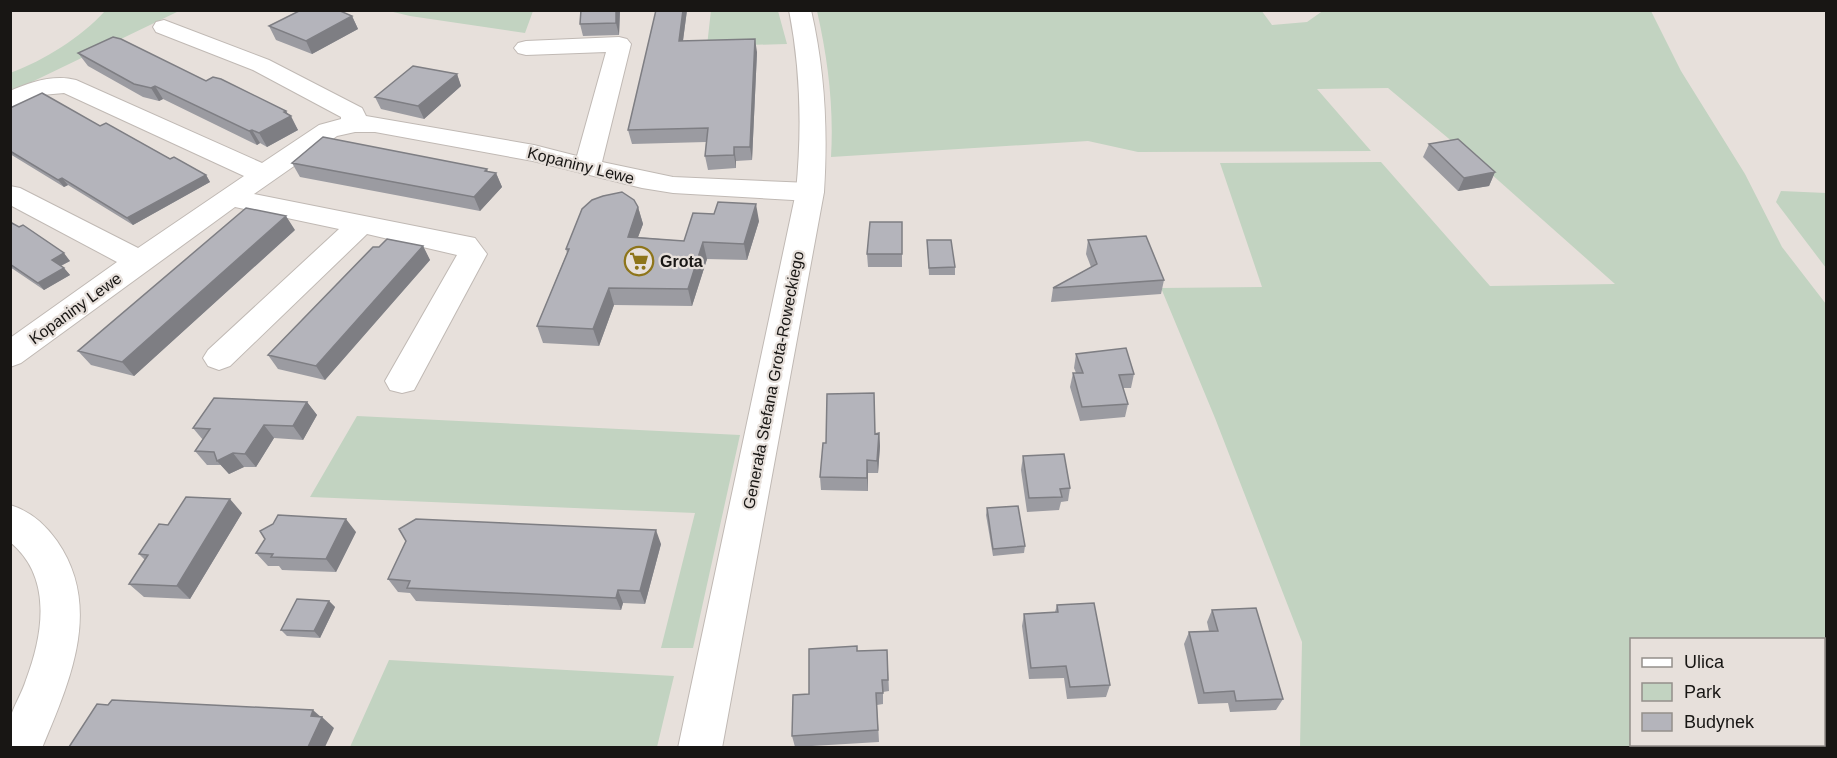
<svg xmlns="http://www.w3.org/2000/svg" width="1837" height="758" font-family="Arial,sans-serif">
  <style>
    .green { fill: #c2d3c1; fill-rule: evenodd }
    .lines { fill: none; stroke-linecap: round; stroke-linejoin: round }
    .minor-casing { stroke: #c0b9b4; stroke-width: 2 }
    .tertiary-casing { stroke: #c0b9b4; stroke-width: 2 }
    .minor { fill: #fff; fill-rule: evenodd }
    .tertiary { fill: #fff; fill-rule: evenodd }
    .wall { fill: #9b9ba1 }
    .shaded-wall { fill: #7e7e83 }
    .building { fill: #b4b4bb; stroke: #7e7e83; stroke-width: 1.5 }
    .labels { text-anchor: middle; stroke-width: 4.5; stroke-linejoin: round; paint-order: stroke }
    .street-label { font-size: 16px; fill: #181614; stroke: #e7e0db }
    .poi-label { font-size: 16px; font-weight: bold; fill: #181614; stroke: #e7e0db; text-anchor: start }
  </style>
  <rect width="100%" height="100%" fill="#e7e0db"/>
  <path class="green" d="M711 10 778 11 787 44 707 46Z
    M1261 10 1272 25 1307 22 1324 10 1651 11 1681 71 1745 174 1782 247 1826 304V747H1300L1302 642 1215 418 1161 288 1262 287 1220 163 1381 162 1490 286 1615 284 1490 173 1388 88 1317 89 1371 151 1138 152 1088 141 831 157C834 108 828 59 817 11ZM1632 640H1824V744H1632Z
    M105 11H179L11 92 10 73C45 60 80 38 105 11Z
    M389 11H533L525 33 410 16Z
    M1781 191 1826 193V268L1776 202Z
    M357 416 740 435 693 648H661L695 513 310 497Z
    M389 660 674 676 657 747H350Z"/>
  <g class="lines">
    <g class="minor-casing">
      <path id="minor" d="M164 20 269 60 362 108 366 116 534 145 577 156 606 52 526 55 518 53 514 48 518 43 526 41 619 37 627 39 631 44 602 162 673 177 810 183 820 186 824 192 820 198 810 201 673 193 642 188 533 161 375 132H355L337 136 254 194 475 238 487 254 414 390 402 393 390 390 385 381 457 255 367 234 230 366 219 370 208 366 203 358 208 350 339 229 235 207 21 363 10 367V338L117 262 10 205V186L20 188 138 248 244 176 64 93 42 95 10 108V91C30 82 54 74 76 80L262 163 319 125 341 119V117L253 70 156 32 153 27 156 22Z
        M10 505C30 511 45 524 57 541 103 607 70 681 42 748H10C10 739 9 728 10 719 13 707 22 693 26 680 43 635 53 577 10 542Z"/>
    </g>
    <g class="tertiary-casing">
      <path id="tertiary" d="M789 10H811C825 71 828 130 824 192L722 748H678L796 192C802 131 801 71 789 10Z"/>
    </g>
    <use href="#minor" class="minor"/>
    <use href="#tertiary" class="tertiary"/>
  </g>
  <path class="wall" d="M581 10H620L619 35 583 36 580 24Z
    M656 10H687L683 41 757 52 752 160 736 161V168L708 170 705 156 706 142 632 144 628 130Z
    M352 16 358 29 312 54 276 40 269 26Z
    M78 53 206 81 286 111 298 130 267 147 260 143 257 145 163 99 159 101 143 97 88 66Z
    M457 74 461 86 424 119 381 109 375 97Z
    M10 108 100 126 206 175 210 182 133 225 68 185 64 187 10 154Z
    M1429 144 1495 172 1489 186 1458 191 1423 157Z
    M292 163 488 172 496 173 502 187 480 211 300 177Z
    M638 207 643 224 638 237 684 241 759 221 747 260 707 259 692 306 614 305 599 346 543 343 537 326 567 253 566 249Z
    M10 222 70 261 61 266 64 268 70 275 44 290 10 267Z
    M902 222V267H868L867 254Z
    M295 230 134 376 91 365 78 351Z
    M927 240 955 267V275H929Z
    M1088 240 1164 280 1161 294 1051 302 1053 288 1091 267 1086 254Z
    M423 246 430 260 325 380 278 369 268 355 379 247Z
    M1076 354 1134 374 1131 388H1123L1128 404 1125 417 1080 421 1070 387 1073 373H1076L1074 368Z
    M874 393 875 434 879 433 880 446 878 473H868V491L821 490 820 477 826 443Z
    M307 402 317 415 303 440 274 438 256 467H244L229 474 221 465H207L195 451 203 440 193 428Z
    M1023 456 1070 488 1068 501 1061 502 1059 510 1027 512 1021 470Z
    M987 508 1025 546 1024 553 993 556 986 515Z
    M242 513 190 599 144 597 129 584 145 560 139 554 168 525Z
    M356 532 336 572 282 570 279 566H268L256 553Z
    M661 544 645 604 623 603 621 610 416 601 410 593 398 592 388 579Z
    M329 601 335 607 320 638 287 636 281 630Z
    M1057 605 1110 685 1106 697 1067 699 1064 678 1029 679 1022 626 1024 614 1055 612Z
    M1212 610 1283 699 1276 710 1230 712 1228 703 1198 704 1184 644 1189 632 1209 631 1207 622Z
    M887 650 889 691 883 692V704L877 705 879 742 795 747 792 736 809 694 857 651Z"/>
  <path class="shaded-wall" d="M616 10H620L619 35 616 23Z
    M683 10H687L681 55 679 41Z
    M352 16 358 29 312 54 306 41Z
    M755 39 757 52 752 160 750 147Z
    M457 74 461 86 424 119 418 106Z
    M155 86 163 99 159 101 151 88Z
    M286 111 289 117 291 116 298 130 267 147 259 133Z
    M252 130 260 143 257 145 249 131Z
    M734 147 736 161V168L734 155Z
    M487 169 491 179 496 173 502 187 480 211 474 197 485 171Z
    M1495 172 1489 186 1458 191 1464 178Z
    M206 175 210 182 133 225 127 218Z
    M62 178 68 185 64 187 58 180Z
    M756 204 759 221 747 260 744 244Z
    M638 207 643 224 632 253 628 237Z
    M286 216 295 230 134 376 122 362Z
    M703 242 707 259 692 306 688 289Z
    M423 246 430 260 325 380 316 366Z
    M64 253 70 261 58 267 52 260Z
    M64 268 70 275 44 290 38 283Z
    M609 288 614 305 599 346 593 329Z
    M307 402 317 415 303 440 293 426Z
    M264 425 274 438 256 467 245 454Z
    M879 433 880 446 878 473 877 461Z
    M233 453 244 467 229 474 217 461Z
    M867 460 868 473V491L867 478Z
    M230 499 242 513 190 599 177 586Z
    M346 519 356 532 336 572 326 559Z
    M656 530 661 544 645 604 640 591Z
    M618 590 623 603 621 610 616 598Z
    M329 601 335 607 320 638 314 631Z
    M313 710 322 718V717L334 728 325 747H308L311 716Z"/>
  <path class="building" d="M301 10H338L352 16 306 41 269 26Z
    M581 10H616V23L580 24Z
    M656 10H683L679 41 755 39 750 147H734V155L705 156 708 128 628 130Z
    M113 37 121 39 206 81 213 77 221 79 286 111 284 112 291 116 259 133 252 130 249 131 155 86 151 88 134 84 78 53Z
    M413 66 457 74 418 106 375 97Z
    M42 93 100 126 106 123 170 159 174 157 206 175 127 218 62 178 58 180 10 151V108Z
    M323 137 487 169 485 171 496 173 474 197 292 163Z
    M1458 139 1495 172 1464 178 1429 144Z
    M622 192 634 200 638 207 628 237 684 241 693 213 714 214 718 202 756 204 744 244 703 242 688 289 609 288 593 329 537 326 569 249H566L582 209 592 200 603 196Z
    M246 208 286 216 122 362 78 351Z
    M10 222 19 227 23 225 64 253 52 260 64 268 38 283 10 264Z
    M870 222H902V254H867Z
    M1146 236 1164 280 1053 288 1097 264 1088 240Z
    M387 239 423 246 316 366 268 355 373 247H379Z
    M927 240H951L955 267 929 268Z
    M1126 348 1134 374 1119 375 1128 404 1082 407 1073 373H1083L1076 354Z
    M874 393 875 434 879 433 877 461 867 460V478L820 477 823 443H826L827 394Z
    M214 398 307 402 293 426 264 425 245 454 233 453 217 461 214 452 195 451 210 429 193 428Z
    M1064 454 1070 488 1060 489 1062 497 1029 498 1023 456Z
    M186 497 230 499 177 586 129 584 148 555 139 554 159 524 168 525Z
    M1018 506 1025 546 993 549 987 508Z
    M278 515 346 519 326 559 271 557 273 554 256 553 265 539 260 531 273 524Z
    M416 519 656 530 640 591 618 590 616 598 407 588 410 581 388 579 406 541 399 529Z
    M297 599 329 601 314 631 281 630Z
    M1094 603 1110 685 1070 687 1066 666 1031 668 1024 614 1058 612 1057 605Z
    M1256 608 1283 699 1236 701 1234 691 1204 693 1189 632 1218 631 1212 610Z
    M857 646V651L887 650 888 680H882L883 693H876L878 730 792 736 793 695 809 694V649Z
    M112 700 313 710 311 716 322 717 308 747H69L97 704 108 705Z"/>
  <defs>
    <g id="supermarket-ring" transform="scale(1.5)"><circle r="9.5" fill="#e7e0db" stroke="#8e751a" stroke-width="1.5"/><path d="M-6-5.5h2.5l.6 2H6L4.5 2H-2.5L-4.4-4H-6ZM-1.5 3.2a1.3 1.3 0 1 0 .1 0ZM3 3.2a1.3 1.3 0 1 0 .1 0Z" fill="#8e751a"/></g>
  </defs>
  <g fill-rule="evenodd">
    <use href="#supermarket-ring" x="639" y="261"/>
  </g>
  <g class="labels">
    <g class="street-label">
      <text transform="translate(581 165) rotate(14)" y="6">Kopaniny Lewe</text>
      <text transform="translate(75 308) rotate(-36)" y="6">Kopaniny Lewe</text>
      <text transform="translate(773 380) rotate(-79)" y="6">Generała Stefana Grota-Roweckiego</text>
    </g>
    <g class="poi-label">
      <text x="660" y="267">Grota</text>
    </g>
  </g>
  <rect width="1837" height="758" fill="none" stroke="#181614" stroke-width="24"/>
  <rect x="1630" y="638" width="195" height="108" fill="#e7e0db" stroke="#948f8b" stroke-width="1.5"/>
  <rect x="1642" y="658" width="30" height="9" fill="#ffffff" stroke="#948f8b" stroke-width="1.5"/>
  <text x="1684" y="668" font-size="18" fill="#181614">Ulica</text>
  <rect x="1642" y="683" width="30" height="18" fill="#c2d3c1" stroke="#948f8b" stroke-width="1.5"/>
  <text x="1684" y="698" font-size="18" fill="#181614">Park</text>
  <rect x="1642" y="713" width="30" height="18" fill="#b4b4bb" stroke="#948f8b" stroke-width="1.5"/>
  <text x="1684" y="728" font-size="18" fill="#181614">Budynek</text>
</svg>
